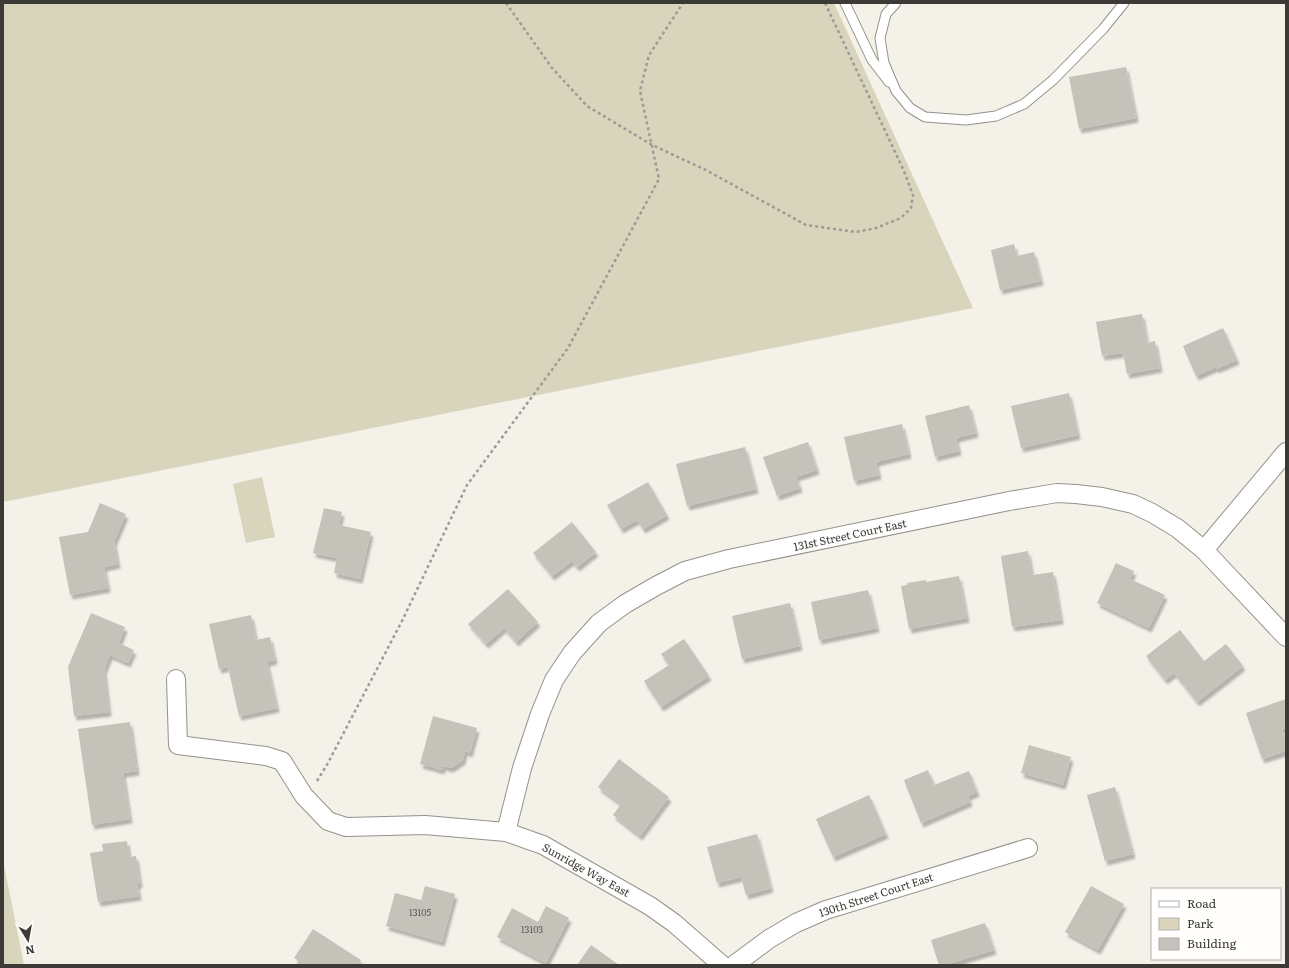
<svg xmlns="http://www.w3.org/2000/svg" width="1289" height="968" font-family="Literata,serif">
  <style>
    .green { fill: #d9d4bc }
    .building { fill: #c4c2b9; filter: url(#shadow) }
    .lines { fill: none; stroke-linecap: round; stroke-linejoin: round }
    .service-casing { stroke: #94928a; stroke-width: 11 }
    .minor-casing { stroke: #94928a; stroke-width: 20 }
    .path { stroke: #9d9b95; stroke-width: 2.5; stroke-dasharray: 3 3; stroke-linecap: butt }
    .service { stroke: #fff; stroke-width: 9 }
    .minor { stroke: #fff; stroke-width: 18 }
    .labels { text-anchor: middle; stroke-width: 3.5; stroke-linejoin: round; paint-order: stroke }
    .number-label { font-size: 9px; fill: #5d5c58 }
    .street-label { font-size: 11px; fill: #3b3a37; stroke: #fffefd }
  </style>
  <defs>
    <filter id="shadow"><feDropShadow dx="2.5" dy="4.5" stdDeviation="1" flood-color="#0004"/></filter>
  </defs>
  <rect width="100%" height="100%" fill="#f3f1e8"/>
  <path class="green" d="M3 3H834L973 308 3 502Z
    M262 477 275 537 246 543 233 484Z
    M3 860 24 965H3Z"/>
  <path class="building" d="M1126 67 1136 118 1079 129 1069 77Z
    M1014 244 1017 256 1034 252 1041 281 1000 290 991 250Z
    M1142 314 1147 343 1155 341 1160 368 1127 374 1123 353 1102 356 1096 322Z
    M1223 328 1237 360 1216 369V367L1196 376 1183 346Z
    M1069 393 1078 435 1021 448 1011 406Z
    M969 405 976 433 956 438 959 451 935 457 925 416Z
    M902 424 909 454 876 462 879 475 854 481 844 437Z
    M808 442 817 470 796 477 800 488 777 496 763 457Z
    M745 447 756 489 687 506 676 464Z
    M648 482 667 515 643 529 637 520 621 529 607 505Z
    M100 503 126 514 114 542 118 564 104 567 108 588 70 595 59 537 88 532Z
    M324 508 342 512 339 525 371 532 360 579 334 573 337 558 313 553Z
    M572 522 596 552 577 567 572 561 552 576 533 553Z
    M1028 551 1032 575 1053 572 1061 620 1012 627 1001 556Z
    M1116 563 1134 571 1130 579 1165 595 1149 628 1097 603Z
    M959 576 967 618 909 629 901 586 907 585V583L926 580V582Z
    M508 589 538 622 516 642 504 628 486 644 468 624Z
    M868 590 877 628 819 640 811 602Z
    M790 603 800 646 742 659 732 616Z
    M91 613 125 627 119 643 134 650 128 663 110 655 104 670 109 712 74 716 68 667Z
    M251 615 256 640 270 637 275 660 267 662 277 708 239 716 228 667 219 669 209 624Z
    M1180 630 1204 661 1226 644 1243 666 1197 702 1174 673 1165 680 1146 656Z
    M684 639 709 676 661 707 644 681 669 665 661 654Z
    M1286 699V728L1282 729 1286 741V751L1262 759 1246 713Z
    M433 716 477 728 470 753 465 751 463 760 451 768 443 766 442 770 420 764Z
    M130 722 137 771 123 773 130 819 92 825 78 729Z
    M1029 745 1071 757 1063 785 1021 773Z
    M619 759 669 797 640 836 613 815 621 804 598 787Z
    M928 770 934 785 969 771 977 792 968 796 970 802 921 823 904 780Z
    M1115 787 1133 854 1105 861 1087 795Z
    M869 795 886 834 833 857 816 819Z
    M757 834 771 888 746 895 741 877 717 883 707 847Z
    M127 841 129 857 136 856 140 884H137L139 896 98 902 90 853 103 851 102 844Z
    M425 886 455 894 442 942 386 926 395 893 421 900Z
    M1091 886 1124 904 1098 950 1065 932Z
    M546 906 569 918 546 963 497 937 512 908 538 922Z
    M985 923 994 950 945 965H939L931 940Z
    M313 929 361 960 358 965H306L294 958Z
    M591 945 619 965H577Z"/>
  <g class="lines">
    <g class="service-casing">
      <path id="service" d="M845 3 872 60 889 82
        M896 3 886 14 880 38 884 63 896 91 910 108 925 117 966 120 996 116 1024 104 1053 80 1103 29 1124 3"/>
    </g>
    <g class="minor-casing">
      <path id="minor" d="M1204 550 1286 637
        M176 679 178 745 266 756 282 761 304 796 328 821 346 827 425 825 506 832 543 845 650 906 674 923 722 965
        M506 832 522 768 540 714 554 680 572 653 599 623 625 604 656 586 685 571 729 559 1009 501 1057 493 1076 494 1102 497 1133 504 1152 513 1177 528 1204 550 1286 452
        M734 965 769 939 796 923 826 910 1028 848"/>
    </g>
    <path class="path" d="M506 3 552 68 587 106 652 145 704 169 806 225 856 232 876 228 901 218 911 208 913 195 904 171 825 3
      M317 781 328 763 403 619 467 485 568 348 659 179 640 91 649 55 683 3"/>
    <use href="#service" class="service"/>
    <use href="#minor" class="minor"/>
  </g>
  <g class="labels">
    <g class="number-label">
      <text x="420" y="916">13105</text>
      <text x="532" y="933">13103</text>
    </g>
    <g class="street-label">
      <text transform="translate(850 535) rotate(-12)" y="4">131st Street Court East</text>
      <text transform="translate(586 870) rotate(29)" y="4">Sunridge Way East</text>
      <text transform="translate(876 895) rotate(-18)" y="4">130th Street Court East</text>
    </g>
  </g>
  <rect width="1289" height="968" fill="none" stroke="#3b3a37" stroke-width="8"/>
  <rect x="1151" y="888" width="130" height="72" fill="#fffefd" stroke="#b1b0ae"/>
  <rect x="1159" y="901" width="20" height="6" fill="#ffffff" stroke="#b1b0ae"/>
  <text x="1187" y="908" font-size="12" fill="#3b3a37">Road</text>
  <rect x="1159" y="918" width="20" height="12" fill="#d9d4bc" stroke="#b1b0ae"/>
  <text x="1187" y="928" font-size="12" fill="#3b3a37">Park</text>
  <rect x="1159" y="938" width="20" height="12" fill="#c4c2b9" stroke="#b1b0ae"/>
  <text x="1187" y="948" font-size="12" fill="#3b3a37">Building</text>
  <g transform="translate(28 940) rotate(169)" stroke="#fffefd" stroke-width="3" paint-order="stroke">
  <path d="M0-3L7 15L0 10L-7 15Z" fill="#3b3a37"/>
  <text y="-6" font-size="11" font-weight="bold" text-anchor="middle" fill="#3b3a37">N</text>
  </g>
</svg>
